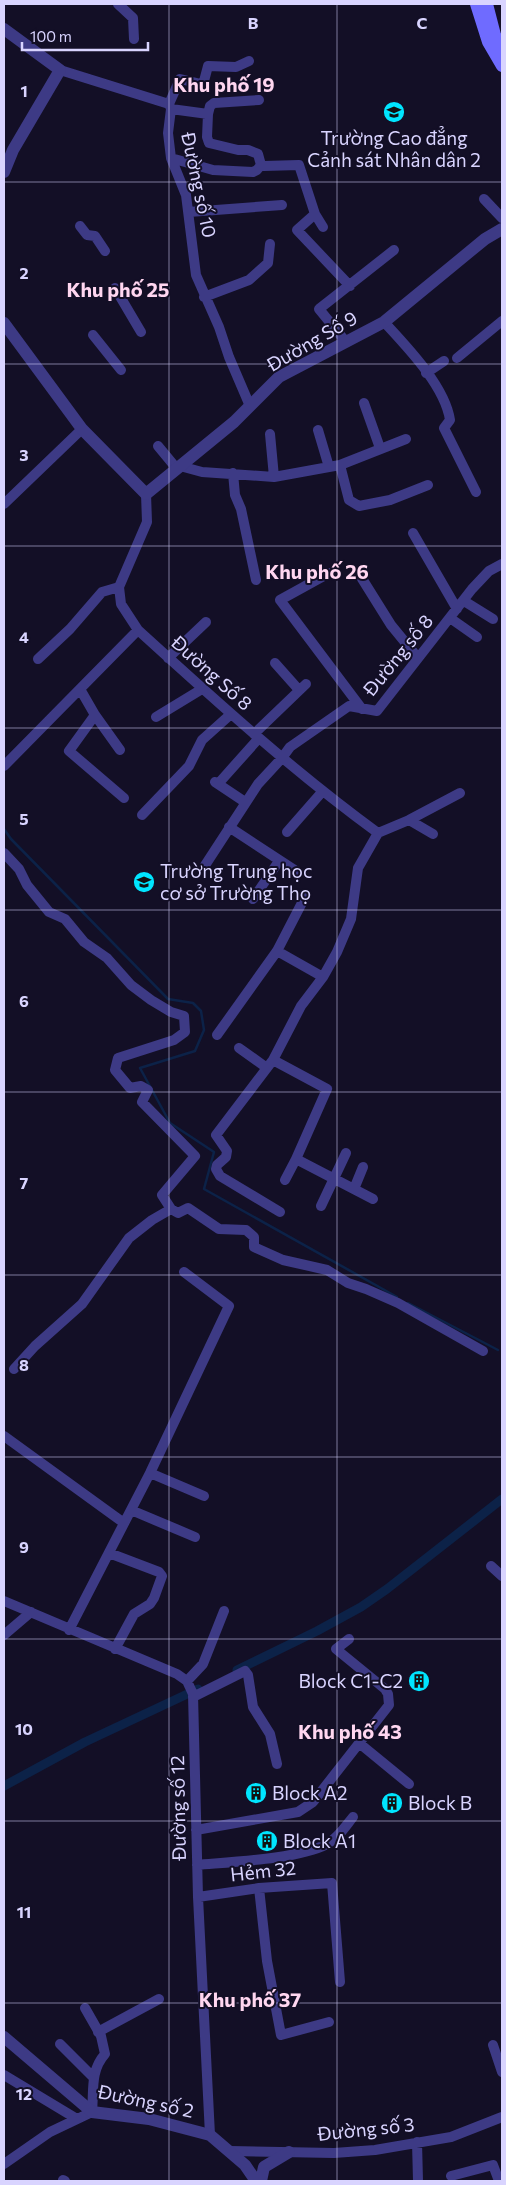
<svg xmlns="http://www.w3.org/2000/svg" width="506" height="2185" font-family="Commissioner,sans-serif">
  <style>
    .lines { fill: none; stroke-linecap: round; stroke-linejoin: round }
    .stream { stroke: #0c2248; stroke-width: 2.5 }
    .canal { stroke: #0c2248; stroke-width: 9 }
    .minor { stroke: #3d3a85; stroke-width: 10 }
    .tertiary { stroke: #3d3a85; stroke-width: 12 }
    .secondary { stroke: #6f6bff; stroke-width: 12 }
    .grid { fill: none; stroke: #d9d4ff; stroke-width: 1; stroke-opacity: 0.55 }
    .labels { text-anchor: middle; stroke-width: 4; stroke-linejoin: round; paint-order: stroke }
    .poi-label { font-size: 19px; fill: #d9d4ff; stroke: #130f26; text-anchor: start }
    .street-label { font-size: 19px; fill: #d9d4ff; stroke: #130f26 }
    .neighbourhood-label { font-size: 20px; font-weight: bold; fill: #ffd6f0; stroke: #130f26 }
    .grid-label { font-size: 16px; text-anchor: middle; font-weight: bold; fill: #d9d4ff; stroke: #130f26; stroke-width: 4; stroke-linejoin: round; paint-order: stroke }
  </style>
  <rect width="100%" height="100%" fill="#130f26"/>
  <g class="lines">
    <path class="stream" d="M4 829 11 839 168 999 193 1003 201 1011 204 1030 195 1051 140 1068 170 1123 214 1152 204 1189 397 1297
      M408 1303 498 1350"/>
    <path class="canal" d="M237 1670 317 1631 361 1607 387 1589 502 1499
      M4 1786 85 1742 198 1689"/>
    <path class="minor" d="M118 4 133 18 134 39
      M60 70 169 104 171 109 168 133 171 158 186 195 196 275 219 327 229 357 250 406
      M169 104 180 79 201 84 204 81 208 66 236 67 249 61
      M171 109 208 114 207 137 209 143 238 150H248L258 154 261 165 264 166 299 165 315 214 323 227
      M208 114 210 106 214 103 259 100
      M171 158 213 170 253 172 257 170 261 165
      M484 199 502 218
      M189 212 282 205
      M315 214 297 230 350 286
      M80 226 87 235 95 236 105 251
      M115 288 141 332
      M204 297 249 280 268 263 270 244
      M384 322C407 347 445 386 450 420L444 428 476 492
      M93 335 121 370
      M346 342 319 309 394 250
      M457 358 502 321
      M426 373 444 361
      M364 403 380 448
      M318 430 329 467
      M270 434 274 477
      M158 446 177 469
      M340 465 349 500 359 506 390 500 428 485
      M180 466 202 472 274 477 340 465 406 439
      M233 473 235 495 241 509 256 580
      M146 494 147 522 119 587 121 604 138 630C216 701 293 771 378 833
      M4 504 82 429
      M413 533 457 609
      M329 573 280 600 362 709
      M361 577 391 625 418 658
      M464 601 493 619
      M450 618 477 637
      M168 658 206 622
      M38 659 70 629 102 592 119 587
      M275 663 299 690
      M80 689 95 715 120 750
      M95 715 69 751 124 798
      M156 717 202 689
      M254 734 306 684
      M4 766 138 630
      M215 782 245 802
      M218 784 259 738
      M142 815 189 766 202 740 231 714
      M409 820 433 834
      M229 827 296 871
      M287 832 322 792
      M378 833 409 820 460 793
      M4 853 19 869 27 885 49 912 65 919 84 942 107 958 131 985 151 1000 171 1012 184 1016 185 1032 174 1040 118 1058 115 1070 130 1088 141 1086 148 1090 142 1102 195 1156 162 1195 171 1209 178 1213 188 1208 219 1229 246 1230 254 1237V1247L283 1260 327 1270 348 1283 366 1289 398 1303 483 1351
      M202 870 258 784 282 758 290 747 349 706 377 711 472 589 489 571 502 564
      M253 899 279 861
      M277 951 323 977
      M217 1035 277 951 306 895
      M239 1048 267 1068
      M273 1060 327 1089 296 1159
      M285 1180 296 1159 373 1199
      M354 1189 363 1167
      M321 1206 346 1153
      M280 1212 220 1176 216 1169 217 1165 226 1157 227 1151 216 1135 273 1060 301 1006 323 977 337 952 351 919 358 868 378 833
      M14 1369 35 1346 82 1304 129 1238 152 1220 171 1209
      M4 1436 124 1523
      M150 1473 204 1496
      M131 1510 195 1537
      M109 1553 159 1572 162 1576 154 1598 150 1604 134 1614 115 1649
      M491 1566 502 1576
      M4 1601 177 1674 187 1681 193 1694 198 1897 210 2135
      M69 1630 150 1473 229 1306 184 1272
      M4 1635 31 1612
      M187 1681 203 1664 224 1611
      M193 1697 245 1671 248 1675 253 1707 270 1734 277 1764
      M359 1743 409 1784
      M196 1830 298 1812 313 1802 389 1705 388 1694 385 1689 336 1649 349 1639
      M197 1865C230 1862 299 1859 327 1844 338 1838 345 1827 353 1817
      M259 1888 267 1961 281 2035 329 2022
      M198 1897 259 1888 332 1883 340 1982
      M98 2032 159 1999
      M60 2044 93 2077
      M493 2045 502 2072
      M4 2075 77 2119
      M417 2142 418 2181
      M230 2151 334 2153 375 2150 451 2137 502 2117
      M4 2164 50 2132 92 2112C94 2090 90 2071 105 2054L101 2036 85 2008
      M451 2176 493 2165 499 2181
      M63 2180 65 2181"/>
    <path class="tertiary" d="M4 29 60 70 13 150 4 172
      M4 323 82 429 146 494 234 422 279 377 384 322 485 239 502 229
      M4 2037 92 2112 149 2119 210 2135 245 2165 256 2181
      M261 2181 264 2167 289 2152"/>
    <path class="secondary" d="M476 4 488 42 502 66
      M487 4 495 35 502 49"/>
  </g>
  <path class="grid" d="M169 4V2181M337 4V2181M4 182H502M4 364H502M4 546H502M4 728H502M4 910H502M4 1092H502M4 1275H502M4 1457H502M4 1639H502M4 1821H502M4 2003H502"/>
  <defs>
    <g id="university-disc" transform="scale(1.125)"><circle r="9.5" fill="#00e5ff" stroke="#130f26"/><path d="M0-5L7-2L0 1L-7-2ZM-4 1L0 2.5L4 1V4Q0 6-4 4Z" fill="#111"/></g>
    <g id="school-disc" transform="scale(1.125)"><circle r="9.5" fill="#00e5ff" stroke="#130f26"/><path d="M0-5L7-2L0 1L-7-2ZM-4 1L0 2.5L4 1V4Q0 6-4 4Z" fill="#111"/></g>
    <g id="building-disc" transform="scale(1.125)"><circle r="9.5" fill="#00e5ff" stroke="#130f26"/><path d="M-4-6H4V6H1V3H-1V6H-4ZM-2.5-4.3h1.7v1.8h-1.7ZM.8-4.3h1.7v1.8H.8ZM-2.5-1h1.7V.8h-1.7ZM.8-1h1.7V.8H.8Z" fill="#111"/></g>
  </defs>
  <g fill-rule="evenodd">
    <use href="#university-disc" x="394" y="112"/>
    <use href="#school-disc" x="144" y="882"/>
    <use href="#building-disc" x="419" y="1681"/>
    <use href="#building-disc" x="256" y="1793"/>
    <use href="#building-disc" x="392" y="1803"/>
    <use href="#building-disc" x="267" y="1841"/>
  </g>
  <g class="labels">
    <g class="poi-label">
      <text x="394" y="145" text-anchor="middle">Trường Cao đẳng<tspan x="394" dy="22">Cảnh sát Nhân dân 2</tspan></text>
      <text x="160" y="878">Trường Trung học<tspan x="160" dy="22">cơ sở Trường Thọ</tspan></text>
      <text x="403" y="1688" text-anchor="end">Block C1-C2</text>
      <text x="272" y="1800">Block A2</text>
      <text x="408" y="1810">Block B</text>
      <text x="283" y="1848">Block A1</text>
    </g>
    <g class="street-label">
      <text transform="translate(199 185) rotate(78)" y="7">Đường số 10</text>
      <text transform="translate(312 341) rotate(-30)" y="7">Đường Số 9</text>
      <text transform="translate(398 655) rotate(-51)" y="7">Đường số 8</text>
      <text transform="translate(212 673) rotate(42)" y="7">Đường Số 8</text>
      <text transform="translate(178 1808) rotate(-91)" y="7">Đường số 12</text>
      <text transform="translate(263 1871) rotate(-6)" y="7">Hẻm 32</text>
      <text transform="translate(146 2101) rotate(12)" y="7">Đường số 2</text>
      <text transform="translate(366 2129) rotate(-6)" y="7">Đường số 3</text>
    </g>
    <g class="neighbourhood-label">
      <text x="224" y="92">Khu phố 19</text>
      <text x="118" y="297">Khu phố 25</text>
      <text x="317" y="579">Khu phố 26</text>
      <text x="350" y="1739">Khu phố 43</text>
      <text x="250" y="2007">Khu phố 37</text>
    </g>
  </g>
  <g class="grid-label">
    <text x="253" y="29">B</text>
    <text x="422" y="29">C</text>
    <text x="24" y="97">1</text>
    <text x="24" y="279">2</text>
    <text x="24" y="461">3</text>
    <text x="24" y="643">4</text>
    <text x="24" y="825">5</text>
    <text x="24" y="1007">6</text>
    <text x="24" y="1189">7</text>
    <text x="24" y="1371">8</text>
    <text x="24" y="1553">9</text>
    <text x="24" y="1735">10</text>
    <text x="24" y="1918">11</text>
    <text x="24" y="2100">12</text>
  </g>
  <rect width="506" height="2185" fill="none" stroke="#d9d4ff" stroke-width="10"/>
  <path d="M22 42v8h126v-8" fill="none" stroke="#d9d4ff" stroke-width="2.5"/>
  <text x="30" y="42" font-size="15" fill="#d9d4ff" stroke="#130f26" stroke-width="4" paint-order="stroke">100 m</text>
</svg>
